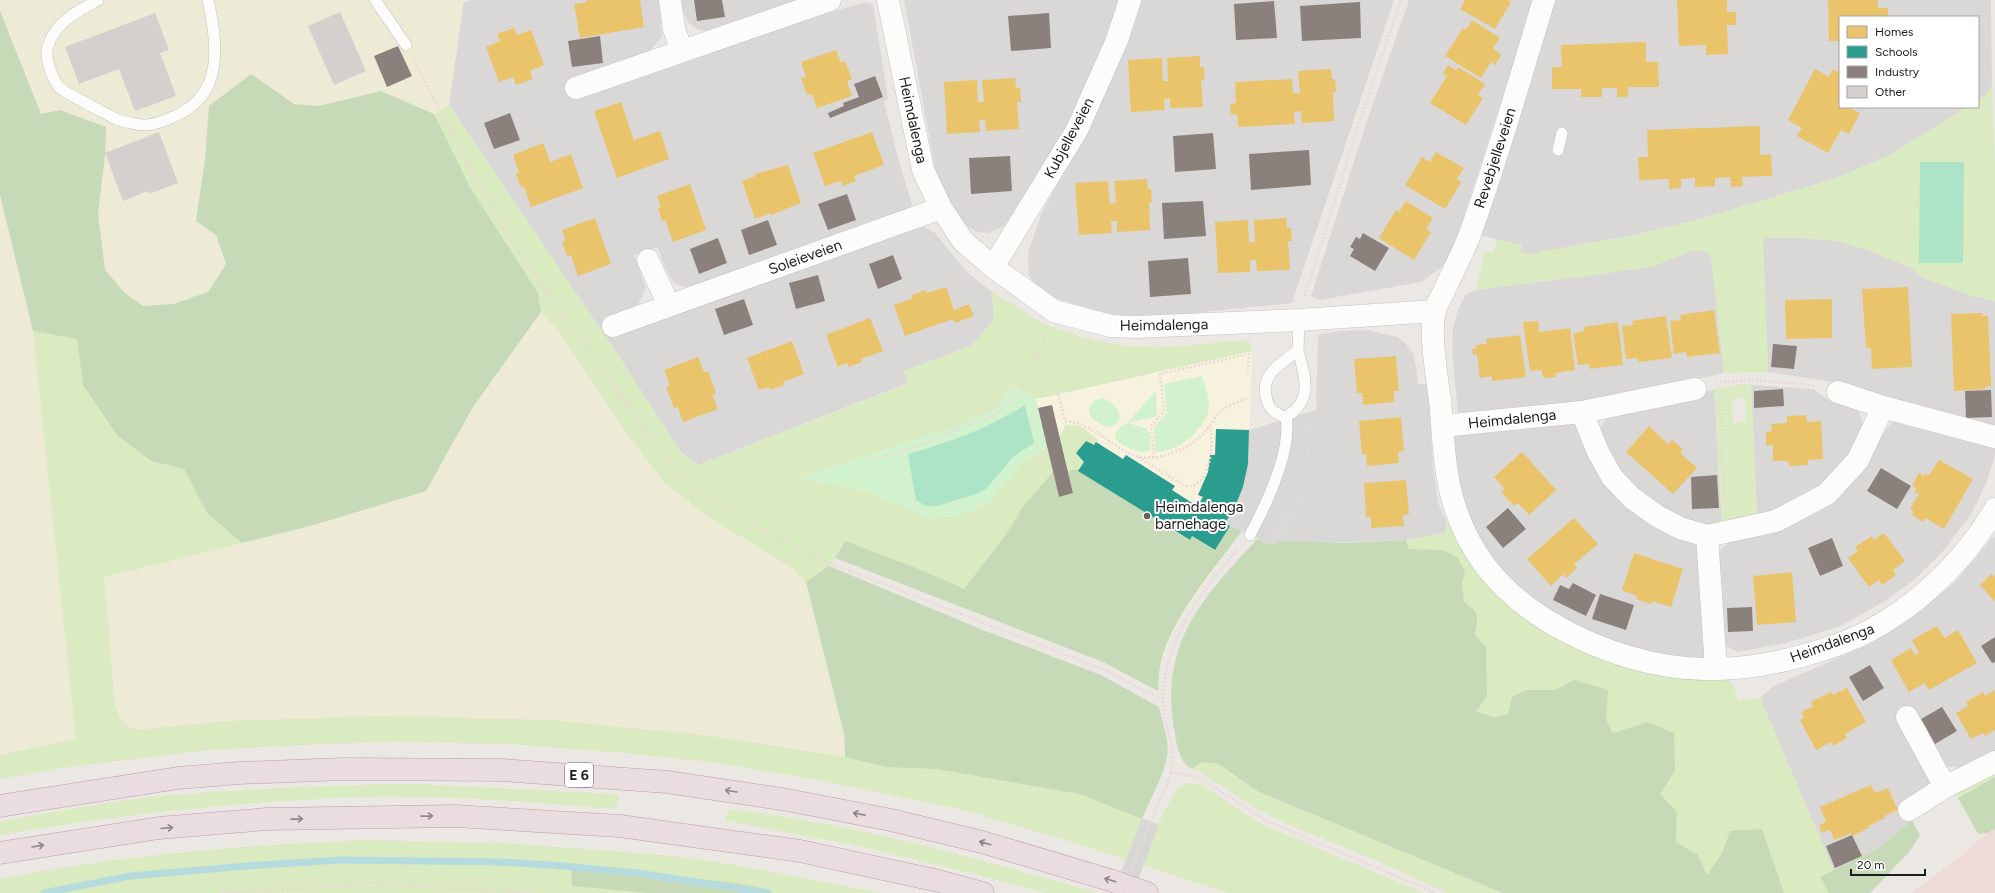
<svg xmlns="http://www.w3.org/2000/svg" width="1995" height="893" font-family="Figtree,sans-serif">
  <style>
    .residential { fill: #dad8d6 }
    .commercial { fill: #eedad9 }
    .education { fill: #f6f2dd }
    .religious { fill: #d9d8d6 }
    .farmland { fill: #edebd6 }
    .grass { fill: #daeac1; fill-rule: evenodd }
    .forest { fill: #c7dab8 }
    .park { fill: #d1f2cd }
    .pitch { fill: #ade4c7 }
    .pier { fill: #d7d7d5 }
    .homes { fill: #e9c46a }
    .schools { fill: #2a9d8f }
    .industry { fill: #8a817c }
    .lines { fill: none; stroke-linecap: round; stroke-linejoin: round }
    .stream { stroke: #b6dbdf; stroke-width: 7 }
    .building { fill: #d3d0cd }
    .service-casing { stroke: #c3c2c0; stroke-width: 12 }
    .minor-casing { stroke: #c3c2c0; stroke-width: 23 }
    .motorway-casing { stroke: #c19aa9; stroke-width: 23 }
    .path { stroke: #ebd8d6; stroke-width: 2.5; stroke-dasharray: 2 2; stroke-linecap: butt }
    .service { stroke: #fcfcfb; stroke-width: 11 }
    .minor { stroke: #fcfcfb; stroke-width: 22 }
    .motorway { stroke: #e9dde0; stroke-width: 22 }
    .path-bridge { stroke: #ebd8d6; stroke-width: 2.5; stroke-dasharray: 2 2; stroke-linecap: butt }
    .oneway { stroke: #8d8688 }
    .poi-dot { fill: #646362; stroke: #fff; stroke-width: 1.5 }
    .labels { text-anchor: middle; stroke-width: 4; stroke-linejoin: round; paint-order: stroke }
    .shield { fill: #fff; stroke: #606060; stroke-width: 1 }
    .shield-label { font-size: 14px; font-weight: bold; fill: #1c1c1c }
    .street-label { font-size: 15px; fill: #1c1c1c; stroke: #fff }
    .poi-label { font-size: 15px; fill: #1c1c1c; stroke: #fff; text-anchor: start }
  </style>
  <rect width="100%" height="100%" fill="#ebe8e4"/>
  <path class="residential" d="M471 0H659L662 37 648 53 799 21 866 2 873 4 888 99 884 101 897 154 913 208 703 284 683 287 674 283 665 268 658 247 634 255 646 288 638 305 628 311 859 248 924 227 934 232 968 273 992 292 994 319 971 346 904 371 908 383 698 465 682 453 614 349 449 105 463 3Z
    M679 0H799L708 31 697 29 688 22Z
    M904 0H1119L1111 28 1071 120 1020 209 1002 227 988 233 977 232 968 227 951 205 936 173Z
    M1136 0H1394L1292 303 1155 317 1108 314 1061 300 1037 289 1029 275 1028 252 1042 213 1098 106Z
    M1409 0H1534L1452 253 1442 267 1421 282 1319 300 1311 296 1366 124Z
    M1555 0H1991L1992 85 1985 96 1978 100V17H1840V107H1967L1888 156 1834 179 1697 220 1631 236 1539 252 1534 255 1522 245 1480 235 1531 83Z
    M1765 238H1800L1839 241 1868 250 1914 269 1921 277 1970 295 1995 301V428L1986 427 1840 383 1768 372 1763 243Z
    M1693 250 1704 251 1711 256 1724 373 1608 399 1461 416 1458 413 1452 350 1453 328 1458 310 1465 295 1476 290 1609 273 1673 258Z
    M1368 330 1397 337 1406 344 1413 353 1416 367 1418 384H1428L1433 466 1438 503 1447 522 1445 533 1406 540 1271 545 1291 513 1298 493 1316 410 1318 335 1339 331Z
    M1751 385 1813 389 1830 401 1845 403 1854 407 1860 413 1863 428 1853 448 1826 480 1808 494 1757 516Z
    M1714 389 1722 524 1710 527 1660 511 1621 478 1599 429 1606 419Z
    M1582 412 1612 477 1707 536 1716 669 1635 658 1503 587 1448 479 1455 425Z
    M1899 420 1995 446V455L1987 481 1972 513 1943 551 1913 581 1880 604 1841 626 1786 643 1738 652 1727 647 1722 636 1718 554 1724 546 1733 540 1760 535 1795 524 1824 508 1853 483 1876 447 1881 437 1891 423Z
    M1995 535V751L1964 768 1944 766 1913 708 1897 716 1929 777V786L1912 820 1879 848 1834 871 1760 698 1774 686 1870 644 1918 612 1954 583Z"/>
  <path class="commercial" d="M1995 829V893H1911L1960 857 1987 833Z"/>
  <path class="education" d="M1252 351 1248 464 1243 487 1234 509 1230 526 1242 531 1189 603 1170 638 1161 662 1158 691 1059 497 1036 399Z"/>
  <path class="religious" d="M1913 0H1978L1980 82H1978V17H1914Z
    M1615 127 1618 231 1553 235V217L1546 218 1539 252 1534 255 1520 252 1522 245 1503 241 1530 149 1546 154 1548 148Z
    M1316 410 1298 493 1291 513 1271 545 1225 523 1234 509 1243 487 1248 464 1249 430Z"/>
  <path class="farmland" d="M0 0H464L449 105 434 114 381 91 319 106 294 104 251 74 209 106 205 160 216 235 226 264 208 292 174 304 143 306 125 293 105 270 98 214 105 156 60 111 41 114 0 11Z
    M0 195 33 331 76 740 0 755Z
    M541 312 558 330 622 427 664 482 706 515 792 568 806 582 844 734 845 757 711 736 550 720 383 716 229 721 136 730 127 726 120 719 115 706 103 577 314 525 426 491 473 407Z"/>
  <path class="grass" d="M1992 85 1995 173V301L1970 295 1921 277 1914 269 1868 250 1839 241 1800 238H1765L1763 243 1768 372 1724 373 1711 256 1704 251 1693 250 1652 267 1476 290 1485 251 1493 252 1497 239 1522 245 1520 252 1534 255 1539 252 1631 236 1697 220 1834 179 1888 156 1967 107H1978V100L1985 96Z
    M449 105 614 349 682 453 698 465 908 384 904 371 971 346 994 319 992 292 1042 323 1081 337 1124 346 1167 347 1249 340 1252 351 1036 399 1015 386 992 411 978 418 801 478 871 493 929 518 959 516 988 503 1026 460 1047 447 1053 472 1024 505 1007 533 964 589 924 571 845 541 832 564 806 582 792 568 706 515 664 482 622 427 558 330 541 312 538 293 471 189 434 114Z
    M33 331 77 338 83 385 151 461 184 469 207 513 242 543 104 577 115 706C120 719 123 725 136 730L229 721 383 716 550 720 711 736 845 757 886 767 936 769 1020 782 1080 794 1159 824 1164 811 1179 787 1189 783 1202 785 1259 823 1424 893H1229L1056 837 963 810 824 781 710 762 624 753 508 744 394 742 325 744 209 750 69 767 0 779V755L76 739Z
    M1744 384 1751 385 1757 519 1722 524 1714 389ZM1745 398 1746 422 1733 423 1732 399Z
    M1066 424 1082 427 1098 440 1094 445 1086 441 1076 453 1084 462 1080 469 1068 471 1060 436Z
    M1447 522 1452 523 1520 615 1727 677 1734 687 1738 701 1760 698 1834 871 1820 878 1829 893H1784L1761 829 1730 831 1722 853 1707 875 1698 855 1676 842 1677 812 1660 794 1675 771 1647 722 1613 733 1606 719 1574 680 1555 690H1526C1507 715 1508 721 1476 712L1487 696 1486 681 1475 635 1473 607 1464 602 1457 557 1443 550 1409 549 1406 540 1445 533Z
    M1201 762 1219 763 1257 791 1503 893H1448L1368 857 1282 822 1260 811 1199 771 1192 769Z
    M1995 771V777L1958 798 1955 793Z
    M415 784 615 794 619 797 615 809C533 802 449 795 367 797 244 801 121 814 0 835V821C45 814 89 805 134 799 227 789 322 785 415 784Z
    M729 809C855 824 976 858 1098 893H1044L975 874 858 846 727 821 725 819Z
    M367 840 503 843 664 855 723 863 881 893H764V888L679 876 585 866 651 893H0V879C121 855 244 845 367 840Z"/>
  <path class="forest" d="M0 11 41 114 60 110 106 127 105 156 98 214 105 270 125 293 143 306 174 304 208 292 226 264 216 235 196 221 205 160 209 106 251 74 294 104 319 106 381 91 434 114 471 189 538 293 541 312 473 407 426 491 314 525 242 543 207 513 184 469 151 461 117 435 83 385 77 339 33 331 0 195Z
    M1080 469 1079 471 1189 540 1192 536 1214 550 1230 526 1242 531C1213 571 1175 612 1161 661 1159 670 1159 681 1158 691L1103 662 835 558 845 541 924 571 964 589 1007 533 1024 505 1053 472 1059 497 1073 493 1068 471Z
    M1257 539 1271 545 1282 541 1346 543 1406 540 1409 549 1443 550 1457 557 1465 572 1462 583 1464 602C1480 612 1478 617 1475 635L1486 647 1487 696 1476 712 1495 717 1508 714 1512 697 1526 690H1555L1574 680 1608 690 1606 719 1613 733 1647 722 1674 733 1675 771 1660 794 1677 812 1676 842 1698 855 1707 875 1722 853 1730 831 1762 829 1784 893H1503L1257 791 1219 764 1201 762 1192 769C1178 762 1177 744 1174 729 1160 642 1202 599 1257 539Z
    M829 566 983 630 1101 675 1159 707C1162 720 1170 743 1167 756 1163 779 1150 798 1142 819L1080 794 936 769 886 767 845 757 844 734 806 582Z
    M1995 777V829L1987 833 1978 834 1958 798Z
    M1912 820 1920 835 1910 851 1870 893H1829L1820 877 1879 848Z
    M573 866H585L728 882 764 888V893H650L572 886 571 875Z"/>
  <path class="park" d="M1202 376C1205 386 1211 402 1208 412 1207 418 1202 424 1199 428 1187 443 1176 449 1157 452L1155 451 1154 427 1167 413 1164 384Z
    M1015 386 1036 399 1047 447 1026 460 988 503 959 516 929 518 871 493 800 478 978 418 992 411Z
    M1156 391 1157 416 1128 423 1147 429 1150 434V450C1141 456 1125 446 1117 441L1115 435 1120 427 1127 423Z
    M1103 398C1114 404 1121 409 1119 422L1110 427C1098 424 1089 420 1089 406L1095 400Z"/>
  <path class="pitch" d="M1920 162H1964L1963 263H1919Z
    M1025 405 1034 443 1013 457 986 489 976 494 937 506H926L916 500 908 454C953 441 985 430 1025 405Z"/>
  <path class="pier" d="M1142 819 1159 825 1133 893H1113Z"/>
  <path class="homes" d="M587 0H640L644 27 580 38 574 4 587 2Z
    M1465 0H1507L1511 2 1495 29 1460 9Z
    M1677 0H1727V12H1736V25H1727L1728 54 1706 55V45L1679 46Z
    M1828 0H1878V8H1888V17H1840V41H1829Z
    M1472 20 1500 38 1493 48 1501 55 1495 65 1491 62 1481 78 1445 56 1463 28 1466 30Z
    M514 28 517 35 531 30 544 65 530 71 533 79 516 85 513 77 499 82 486 47 500 41 497 34Z
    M1646 42V62H1658L1659 87H1628V97H1617V88H1602V97H1581V89H1552V67H1562L1561 45Z
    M836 50 841 63 845 61 852 79 847 81 852 96 817 108 812 94 807 95 801 78 806 77 801 62Z
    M1200 56V67H1204L1205 79 1201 80 1203 107 1170 108V98L1167 99H1164L1165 110 1131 112 1128 60 1162 58 1163 81H1168L1167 58Z
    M1448 65 1456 70 1458 67 1485 84 1478 95 1483 98 1466 125 1430 103 1447 76 1443 74Z
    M1331 69 1332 79H1335L1336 92H1333L1334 121 1302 123 1301 111 1294 112 1295 124 1238 127 1237 114 1231 115 1230 104 1236 103 1235 82 1292 79 1293 93H1300L1298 71Z
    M1815 69 1829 77 1833 69 1840 73V107H1854L1852 109 1860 113 1849 134 1841 130 1828 153 1797 136 1802 128 1788 120Z
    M1015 78 1016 88 1020 87 1021 102H1017L1019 129 986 131 985 120H979L980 132 947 134 944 82 977 80 978 102H984L982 80Z
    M621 102 634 140 660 131 669 159 617 178 594 111Z
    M1760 126V155L1771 154 1772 176 1742 177 1743 186 1731 187 1730 177 1715 178V186L1695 187V178L1681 179V188L1669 189V179L1639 180 1638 157H1648L1647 130Z
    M872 132 884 165 854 176 856 181 843 186 841 181 825 186 813 153Z
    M543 143 550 162 571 154 583 188 531 207 524 186 521 188 516 174 519 172 513 155Z
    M1436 152 1464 168 1457 179 1461 182 1445 209 1405 185 1422 157 1430 162Z
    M788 165 801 203 771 215 770 213 755 219 742 181 756 176 755 174Z
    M1147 179 1148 189H1151L1152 202H1149L1150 230 1117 232V221H1111L1112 233 1079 235 1075 183 1108 181 1110 204 1116 203 1114 181Z
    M690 184 706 230 673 242 665 220 662 221 658 208 661 207 657 196Z
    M1406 201 1433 218 1426 229 1431 232 1414 260 1379 238 1396 210 1399 212Z
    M595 218 611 264 578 276 571 255 567 256 562 242 566 241 562 230Z
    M1286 218 1287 228H1291L1292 241H1288L1290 270 1257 271 1256 260H1250V272L1218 273 1215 222 1248 220 1249 242H1255L1254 220Z
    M946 287 954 310 969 304 974 316 955 323 953 319 905 336 894 305 913 298 912 295 925 290 927 293Z
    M1908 287 1912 367 1872 369 1871 348H1866L1862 289Z
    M1832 299V338L1786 339 1785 300Z
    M1714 310 1720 353 1687 357 1686 352 1674 354 1670 321 1681 320 1680 315Z
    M1982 313V316H1988L1991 386 1985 387V389L1954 391 1951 314Z
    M1666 316 1672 358 1638 362V358L1626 359 1622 326 1633 325 1632 321Z
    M870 318 883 351 861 359 862 362 849 367 847 363 838 367 826 335Z
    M1538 321 1539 332 1570 328 1575 370 1555 373 1556 377 1544 378 1541 370 1530 371 1523 322Z
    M1618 322 1623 365 1590 369 1589 364 1578 365 1573 333 1584 331V327Z
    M1520 335 1526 377 1492 381V376L1480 378 1477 354 1473 355 1472 349 1476 348V345L1487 344 1486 339Z
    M792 341 804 374 783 382 784 385 770 390 769 387 759 390 747 358Z
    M1396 356 1399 391H1394V402L1363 405 1362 393H1357L1354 359Z
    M698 357 704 372 708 371 716 393 712 395 718 409 683 422 678 407 674 408 666 387 670 385 664 370Z
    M1806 415 1807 422 1821 421 1823 459 1808 460V465L1789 466 1788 461H1773V445L1766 446V432L1772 431 1771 424 1787 423V416Z
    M1401 417 1404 451 1398 452 1399 463 1367 466 1366 454 1362 455 1359 421Z
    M1649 426 1668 444 1672 440 1683 449 1680 453 1697 468 1673 494 1626 452Z
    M1522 452 1556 490 1529 515 1518 503 1514 506 1501 492 1505 489 1494 477Z
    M1939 460 1973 479 1944 529 1925 518 1923 522 1912 515 1914 512 1910 509 1919 494 1915 492 1916 488 1912 486 1919 473 1924 476 1925 473 1929 475Z
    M1406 480 1409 514 1403 515 1404 526 1371 528V517H1366L1364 483Z
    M1574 518 1598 544 1574 564 1577 568 1566 578 1563 574 1551 586 1527 559Z
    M1884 533 1905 561 1893 570 1896 575 1882 585 1879 580 1869 587 1848 558 1858 551 1855 547 1872 536 1874 540Z
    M1634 553 1683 569 1671 607 1652 601 1651 604 1636 599 1637 596 1622 590Z
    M1792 572 1796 622 1757 625 1753 576Z
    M1991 574 1995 577V602L1980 585Z
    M1937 626 1944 638 1958 630 1977 663 1929 690 1925 683 1909 692 1891 660 1911 648 1915 655 1919 653 1912 640Z
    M1847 688 1866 722 1845 734 1847 738 1833 746 1831 742 1816 750 1800 720 1804 718 1801 712 1813 706 1811 702 1831 692 1833 695Z
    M1995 690V730L1985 736 1983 733 1971 739 1956 713 1968 706 1966 702 1983 692 1985 696Z
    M1871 785 1875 793 1888 788 1898 810 1884 816 1885 818 1868 826 1869 828 1852 836 1851 833 1834 840 1830 829 1822 833 1819 825 1826 822 1820 807Z"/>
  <path class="schools" d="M1216 429 1249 430 1248 464 1243 487 1234 509 1225 523 1230 526 1215 550 1192 536 1190 540 1078 471 1084 462 1076 453 1086 441 1094 445 1096 442 1123 459 1126 455 1175 486 1172 490 1197 506 1203 497 1198 495 1208 472 1210 455H1215Z"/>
  <path class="industry" d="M694 0H722L725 17 697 21Z
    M1274 1 1277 38 1236 40 1234 4Z
    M1360 2 1361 38 1302 41 1300 6Z
    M1049 13 1051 48 1011 51 1008 16Z
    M600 36 603 63 572 67 568 41Z
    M398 46 412 76 387 87 374 56Z
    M875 76 883 97 830 118 828 113 844 106 843 103 859 97 854 84Z
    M510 113 520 140 494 149 484 123Z
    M1213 133 1216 169 1175 172 1173 136Z
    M1309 150 1311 185 1251 190 1249 154Z
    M1010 156 1012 191 971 194 969 158Z
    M847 194 856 220 828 230 818 204Z
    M1203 201 1206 236 1164 239 1162 203Z
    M768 220 777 245 749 255 741 230Z
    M1363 233 1389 248 1375 271 1350 256 1354 249 1350 247 1356 237 1360 239Z
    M718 238 727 263 699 274 690 249Z
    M893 255 902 279 878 289 869 264Z
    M1188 258 1191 294 1150 297 1148 261Z
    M818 275 825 301 796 309 789 283Z
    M744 299 753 325 724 335 715 309Z
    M1773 344 1797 346 1794 369 1771 367Z
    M1783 389 1784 406 1754 408V391Z
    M1991 390 1992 417 1966 418 1965 391Z
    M1052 405 1073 493 1059 497 1038 408Z
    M1881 468 1911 486 1897 509 1867 491Z
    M1717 475 1719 508 1692 509 1691 477Z
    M1508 508 1526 529 1503 548 1486 527Z
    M1832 538 1843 566 1820 576 1808 548Z
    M1573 583 1596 595 1586 616 1553 600 1560 585 1569 589Z
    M1600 594 1634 605 1626 630 1592 619Z
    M1752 607 1753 631 1728 632 1727 608Z
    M1995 637V662L1992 663 1981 646Z
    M1870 665 1884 688 1863 701 1849 677Z
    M1942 707 1957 731 1935 744 1921 719Z
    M1852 835 1862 856 1835 868 1826 846Z"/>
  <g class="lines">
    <path class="stream" d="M44 893 130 876 247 866 339 860 504 862 563 866 637 873 768 893"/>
  </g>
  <path class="building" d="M340 12 366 71 334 85 308 26Z
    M155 13 169 50 160 53 176 96 135 111 119 69 79 84 65 47Z
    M159 132 178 183 149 194 148 191 123 201 105 153Z"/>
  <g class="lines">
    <g class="service-casing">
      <path id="service" d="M98 0C78 11 55 22 48 46 44 57 52 79 60 88 67 94 107 114 116 119 124 122 138 125 146 125 156 125 166 120 175 116 224 95 218 44 208 0
        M375 0 406 45
        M1558 150 1562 133
        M1286 417C1313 401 1306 377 1298 351
        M1250 535C1266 505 1292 452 1286 417 1274 413 1268 409 1266 396 1261 374 1282 362 1298 351L1299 320"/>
    </g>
    <g class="minor-casing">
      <path id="minor" d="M670 0 674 29 682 51
        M888 0 923 170 941 208 963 241 993 267 1054 311 1111 326 1136 327 1299 320 1435 311
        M1544 0C1520 78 1498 157 1470 234 1463 253 1453 271 1445 289 1442 296 1437 303 1435 311 1429 332 1437 377 1440 400 1443 429 1443 460 1450 489 1464 550 1499 592 1551 623 1600 652 1660 671 1717 669 1767 668 1840 650 1883 623 1928 596 1969 554 1995 509
        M576 88 830 0
        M648 260 669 306
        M993 267 1077 130 1117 40 1130 0
        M613 326 941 208
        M1838 392 1883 407
        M1582 412 1695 389
        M1442 426 1582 412 1598 452 1612 477 1632 498 1657 516 1680 528 1707 536 1776 521 1827 494 1858 460 1883 407 1995 437
        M1707 536 1716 669
        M1907 717 1945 787
        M1909 810 1945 787 1995 762"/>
    </g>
    <g class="motorway-casing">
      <path id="motorway" d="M0 806 178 778 239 773 344 769 501 770 667 782 782 799 891 820 982 842 1113 881 1147 893
        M0 853 159 828 267 819 455 816 620 826 800 851 939 881 983 893"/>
    </g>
    <path class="path" d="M414 60 453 137 519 253 653 441 688 480 706 496 756 527 827 562 1105 670 1163 700
      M1305 296 1359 123 1401 0
      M1716 382 1752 380 1817 386
      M1720 393 1725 508
      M1058 394 1065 421C1092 423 1110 445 1133 455 1154 463 1186 451 1201 436 1209 429 1213 419 1220 412 1228 405 1239 402 1248 398
      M1138 457 1185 486C1211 489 1214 445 1210 426
      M1154 458 1151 426 1164 412 1160 374 1249 354 1248 374
      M867 461 917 446 995 415 1019 392 1038 355 1046 332
      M1171 772 1198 777 1267 821 1436 893
      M1150 822C1162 795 1176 774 1171 744 1169 729 1162 713 1163 699 1165 637 1200 594 1238 549
      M222 893 378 883 537 893"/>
    <use href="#service" class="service"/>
    <use href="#minor" class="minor"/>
    <use href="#motorway" class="motorway"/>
    <path class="path-bridge" d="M1123 893 1150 822"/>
  </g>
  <defs><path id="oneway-shaft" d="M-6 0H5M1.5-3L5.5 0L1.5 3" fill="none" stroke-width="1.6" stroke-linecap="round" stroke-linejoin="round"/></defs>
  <g class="oneway">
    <use href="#oneway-shaft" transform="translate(731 791) rotate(-171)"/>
    <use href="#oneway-shaft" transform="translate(859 814) rotate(-169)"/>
    <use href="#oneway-shaft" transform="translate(427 816) rotate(-1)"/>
    <use href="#oneway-shaft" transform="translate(297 819) rotate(-1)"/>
    <use href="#oneway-shaft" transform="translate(167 828) rotate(-5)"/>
    <use href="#oneway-shaft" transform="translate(985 843) rotate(-164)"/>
    <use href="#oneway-shaft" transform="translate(38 846) rotate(-10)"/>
    <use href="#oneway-shaft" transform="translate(1110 880) rotate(-163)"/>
  </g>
  <circle class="poi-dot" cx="1147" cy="516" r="4"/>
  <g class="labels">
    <rect class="shield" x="565" y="763" width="28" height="24" rx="3"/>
    <g class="shield-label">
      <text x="579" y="780">E 6</text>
    </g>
    <g class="street-label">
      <text transform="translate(913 120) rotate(78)" y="5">Heimdalenga</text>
      <text transform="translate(1069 138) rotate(-62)" y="5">Kubjelleveien</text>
      <text transform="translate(1495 158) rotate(-72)" y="5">Revebjelleveien</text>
      <text transform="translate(805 257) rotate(-20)" y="5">Soleieveien</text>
      <text transform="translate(1164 325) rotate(-1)" y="5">Heimdalenga</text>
      <text transform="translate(1512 419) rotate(-6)" y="5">Heimdalenga</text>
      <text transform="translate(1832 643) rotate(-20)" y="5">Heimdalenga</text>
    </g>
    <g class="poi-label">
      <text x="1155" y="512">Heimdalenga<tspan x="1155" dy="17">barnehage</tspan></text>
    </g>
  </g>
  <rect x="1839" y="16" width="140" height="92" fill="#ffffff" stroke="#a4a4a4"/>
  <rect x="1847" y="26" width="20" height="12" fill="#e9c46a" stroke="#a4a4a4"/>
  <text x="1875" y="36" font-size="12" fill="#1c1c1c">Homes</text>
  <rect x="1847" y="46" width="20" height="12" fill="#2a9d8f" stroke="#a4a4a4"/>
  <text x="1875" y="56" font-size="12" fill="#1c1c1c">Schools</text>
  <rect x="1847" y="66" width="20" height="12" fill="#8a817c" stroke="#a4a4a4"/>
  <text x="1875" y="76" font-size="12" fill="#1c1c1c">Industry</text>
  <rect x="1847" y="86" width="20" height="12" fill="#d3d0cd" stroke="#a4a4a4"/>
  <text x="1875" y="96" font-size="12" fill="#1c1c1c">Other</text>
  <path d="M1851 869v6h74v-6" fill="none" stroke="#1c1c1c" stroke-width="2"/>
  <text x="1857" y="869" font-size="12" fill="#1c1c1c" stroke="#ffffff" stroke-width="3" paint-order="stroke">20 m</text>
</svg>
